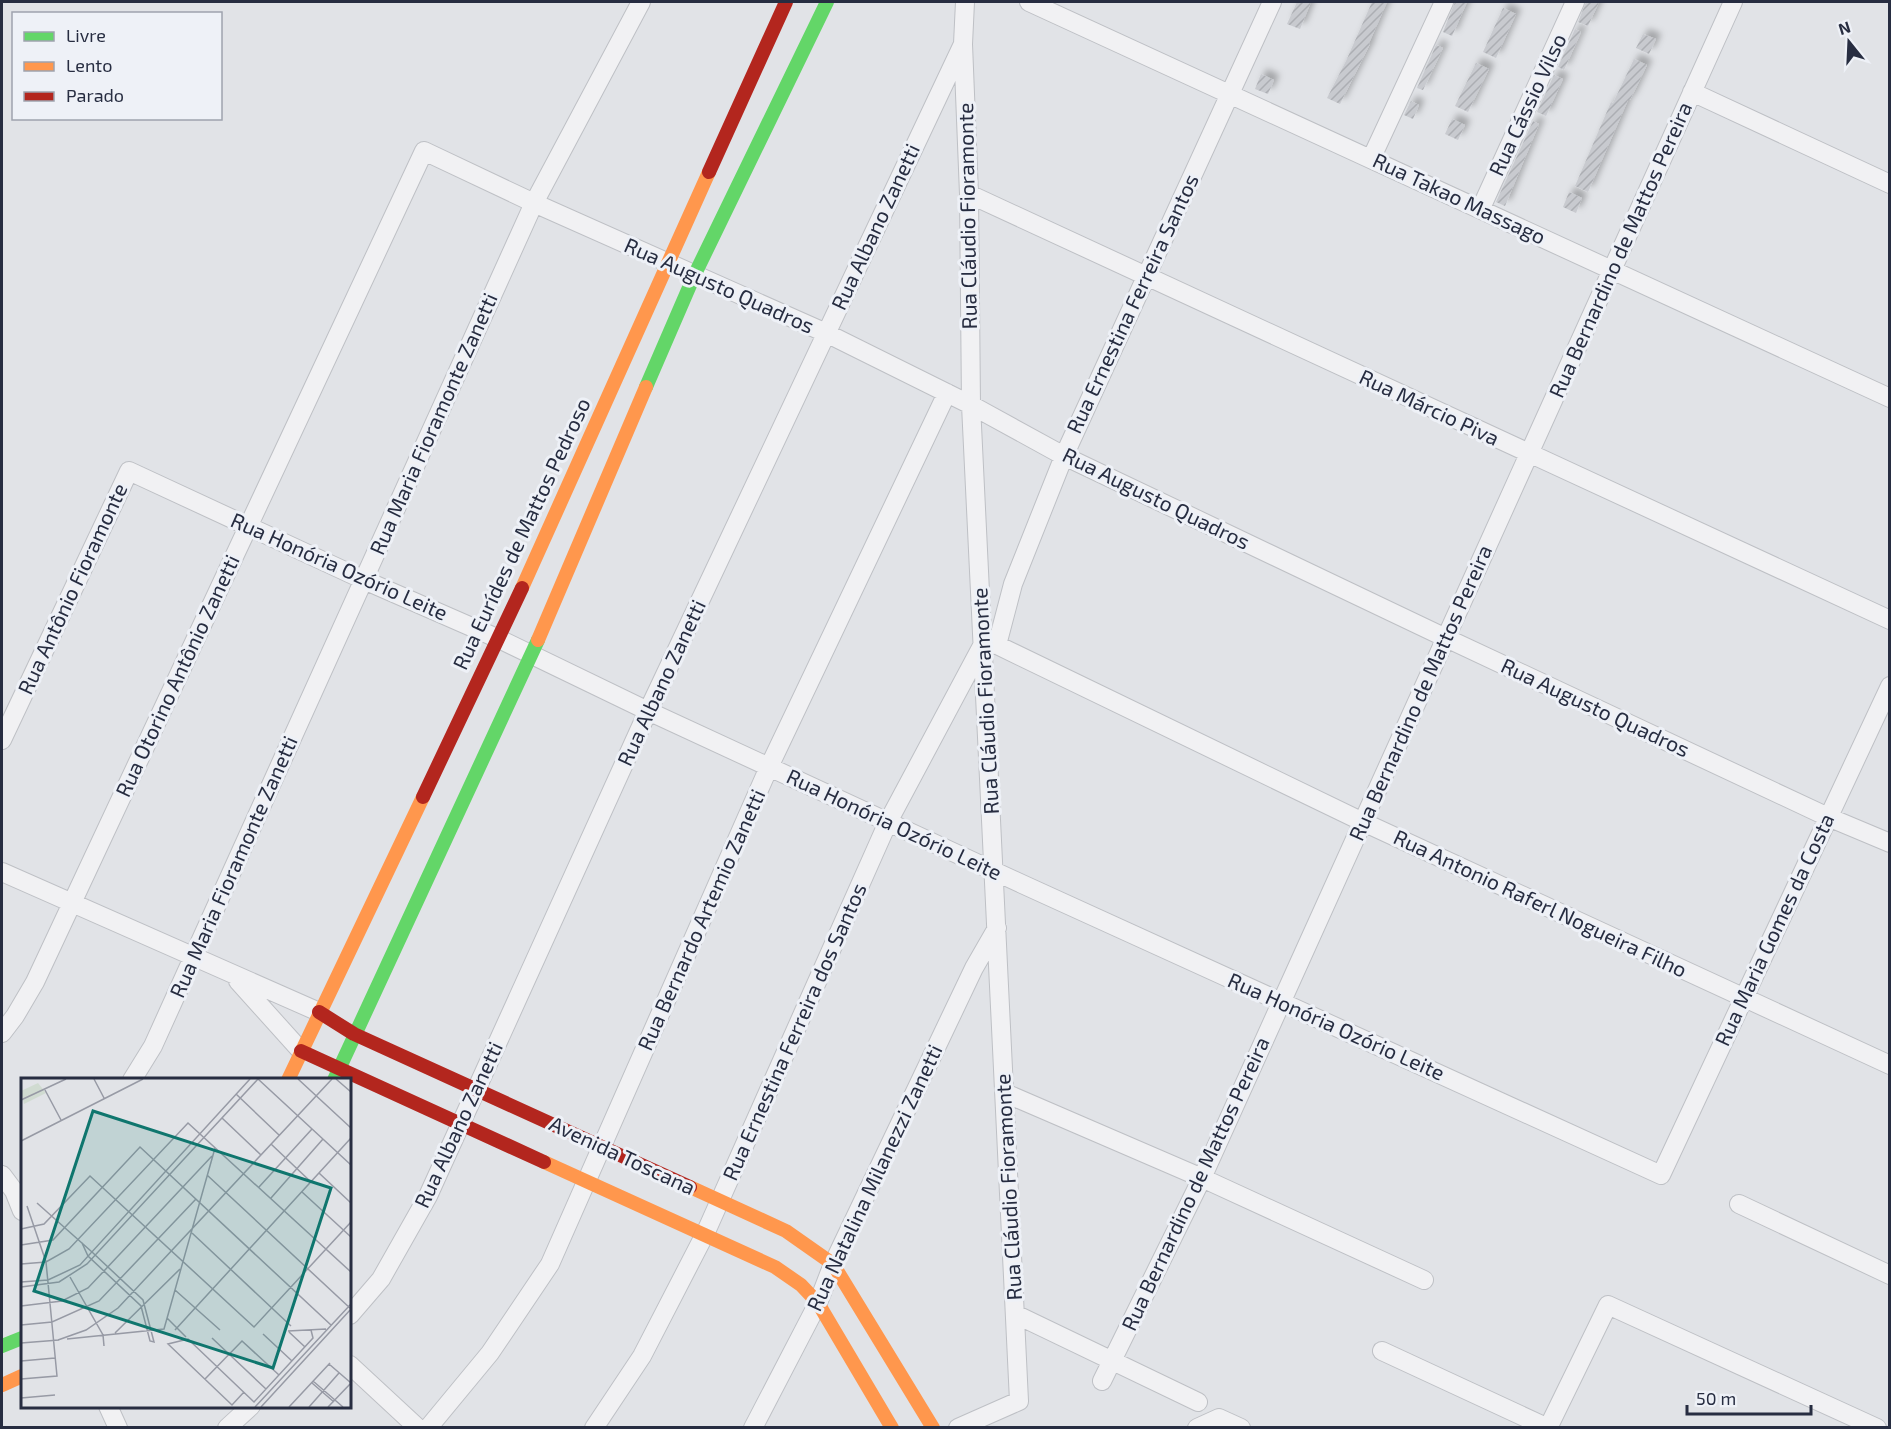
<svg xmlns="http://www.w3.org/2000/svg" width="1891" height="1429" font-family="'Exo 2',sans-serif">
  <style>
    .building { fill: url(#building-hatch); filter: url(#shadow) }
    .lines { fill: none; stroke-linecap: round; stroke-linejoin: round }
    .street-casing { stroke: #bec0c5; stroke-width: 20 }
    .street { stroke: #f1f1f3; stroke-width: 18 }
    .fast { stroke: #63d668; stroke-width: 14 }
    .slow { stroke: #ff974d; stroke-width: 14 }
    .jam { stroke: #b3261e; stroke-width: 14 }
    .labels { text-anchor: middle; stroke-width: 6; stroke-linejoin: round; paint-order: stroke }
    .street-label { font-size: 21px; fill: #272d41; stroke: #eef1f7 }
    .inset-road { fill: none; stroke: #979aa5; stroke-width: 1.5 }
    .view { fill: #0f766e; fill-opacity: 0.15; stroke: #0f766e; stroke-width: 3 }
    .inset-edge { fill: none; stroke: #272d41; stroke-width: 3 }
  </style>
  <defs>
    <pattern id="building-hatch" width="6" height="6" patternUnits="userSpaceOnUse" patternTransform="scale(1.5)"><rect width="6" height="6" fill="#c8cacf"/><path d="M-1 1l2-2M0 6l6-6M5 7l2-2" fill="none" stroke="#acaeb3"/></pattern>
    <filter id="shadow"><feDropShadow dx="5.5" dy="-5.5" stdDeviation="3" flood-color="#0004"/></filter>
  </defs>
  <rect width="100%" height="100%" fill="#e1e3e7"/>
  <path class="building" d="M1297 2H1311L1300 29 1287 24Z
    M1372 2H1387L1369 43 1370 44 1340 104 1327 98 1346 61Z
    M1455 2H1467L1452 36 1443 32Z
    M1586 2H1599L1588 26 1578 22Z
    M1503 8 1516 14 1496 58 1483 52Z
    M1575 29 1581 32 1564 70 1558 67Z
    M1643 34 1656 39 1649 54 1636 48Z
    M1436 45 1443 48 1423 90 1417 88Z
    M1634 59 1647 65 1630 100H1628L1588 192 1575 186 1611 102 1613 103Z
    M1476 63 1489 69 1468 112 1455 106Z
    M1261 74 1274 80 1268 94 1255 89Z
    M1554 75 1563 79 1546 116 1537 112Z
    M1411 101 1419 105 1413 119 1404 115Z
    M1452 119 1465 125 1458 140 1445 134Z
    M1533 121 1539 124 1505 206 1496 202Z
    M1569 192 1582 198 1576 213 1563 207Z"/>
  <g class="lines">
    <g class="street-casing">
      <path id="street" d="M1029 2 1890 398
        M1692 92 1890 184
        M1371 159 1444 2
        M969 194 1890 620
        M1481 208 1575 2
        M997 645 1013 584 1064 456 1272 2
        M2 740 129 471 364 580 499 639 648 711 1022 884 1661 1175 1890 686
        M2 872 319 1012
        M238 981 301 1051
        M2 1033 15 1016 35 982 424 151 534 203 826 333 971 405 1064 456 1446 638 1828 817 1890 843
        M132 1080 153 1046 534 203 641 2
        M1005 1093 1202 1178 1424 1280
        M2 1175 14 1191 22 1211
        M1739 1204 1890 1275
        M1015 1314 1198 1402
        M350 1315 381 1279 428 1196 648 711 962 46
        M1382 1351 1548 1428
        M350 1365 418 1428
        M1102 1381 1202 1178 1733 2
        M108 1406 118 1428
        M227 1428 251 1406
        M428 1428 490 1353 550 1264 769 767 947 393
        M594 1428 642 1356 705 1234 888 822 983 644 997 645 1363 822 1890 1065
        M753 1428 818 1303 833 1264 974 968 997 928
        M958 1428 1019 1401 971 405 969 194 963 44 965 2
        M1197 1428 1219 1418 1241 1428
        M1548 1428 1608 1305 1877 1428"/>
    </g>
    <use href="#street" class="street"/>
    <path class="fast" d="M646 387 694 276 827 2
      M334 1080 538 640
      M2 1346 22 1338"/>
    <path class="slow" d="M522 588 709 172
      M538 640 646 387
      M288 1080 423 797
      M544 1162 775 1267 801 1285 818 1303 892 1428
      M690 1187 786 1231 833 1264 933 1428
      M2 1385 22 1376"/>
    <path class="jam" d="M709 172 786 2
      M423 797 522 588
      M319 1012 354 1034 690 1187
      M301 1051 544 1162"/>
  </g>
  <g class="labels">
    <g class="street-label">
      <text transform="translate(1528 105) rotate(-65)" y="7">Rua Cássio Vilso</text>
      <text transform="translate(1459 199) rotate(25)" y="7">Rua Takao Massago</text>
      <text transform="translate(968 216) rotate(-91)" y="7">Rua Cláudio Fioramonte</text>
      <text transform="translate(876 227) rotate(-65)" y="7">Rua Albano Zanetti</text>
      <text transform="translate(1621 250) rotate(-66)" y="7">Rua Bernardino de Mattos Pereira</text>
      <text transform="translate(719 286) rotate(24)" y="7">Rua Augusto Quadros</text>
      <text transform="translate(1133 304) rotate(-65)" y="7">Rua Ernestina Ferreira Santos</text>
      <text transform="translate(1429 408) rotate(25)" y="7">Rua Márcio Piva</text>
      <text transform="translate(434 424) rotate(-66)" y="7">Rua Maria Fioramonte Zanetti</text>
      <text transform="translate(1156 499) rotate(26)" y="7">Rua Augusto Quadros</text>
      <text transform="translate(522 534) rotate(-65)" y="7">Rua Eurídes de Mattos Pedroso</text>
      <text transform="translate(339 567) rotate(24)" y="7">Rua Honória Ozório Leite</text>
      <text transform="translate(73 589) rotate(-65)" y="7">Rua Antônio Fioramonte</text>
      <text transform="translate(178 676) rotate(-65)" y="7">Rua Otorino Antônio Zanetti</text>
      <text transform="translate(662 683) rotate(-65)" y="7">Rua Albano Zanetti</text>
      <text transform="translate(1421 693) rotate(-66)" y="7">Rua Bernardino de Mattos Pereira</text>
      <text transform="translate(986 701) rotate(-93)" y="7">Rua Cláudio Fioramonte</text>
      <text transform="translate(1595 708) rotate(25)" y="7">Rua Augusto Quadros</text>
      <text transform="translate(894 825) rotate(25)" y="7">Rua Honória Ozório Leite</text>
      <text transform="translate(234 867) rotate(-66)" y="7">Rua Maria Fioramonte Zanetti</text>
      <text transform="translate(1540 904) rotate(25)" y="7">Rua Antonio Raferl Nogueira Filho</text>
      <text transform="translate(702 920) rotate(-66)" y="7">Rua Bernardo Artemio Zanetti</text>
      <text transform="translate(1775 930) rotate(-65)" y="7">Rua Maria Gomes da Costa</text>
      <text transform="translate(1336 1027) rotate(24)" y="7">Rua Honória Ozório Leite</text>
      <text transform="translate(795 1032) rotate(-66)" y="7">Rua Ernestina Ferreira dos Santos</text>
      <text transform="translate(459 1125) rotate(-65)" y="7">Rua Albano Zanetti</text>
      <text transform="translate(622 1156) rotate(25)" y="7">Avenida Toscana</text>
      <text transform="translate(875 1178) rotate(-65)" y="7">Rua Natalina Milanezzi Zanetti</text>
      <text transform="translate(1196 1184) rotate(-65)" y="7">Rua Bernardino de Mattos Pereira</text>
      <text transform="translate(1009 1187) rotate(-93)" y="7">Rua Cláudio Fioramonte</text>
    </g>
  </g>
  <g transform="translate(21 1078)">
    <rect width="330" height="330" fill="#e1e3e7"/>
    <path d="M17 5 25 15 3 26 0 13Z" fill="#d0dbd1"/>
    <path class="inset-road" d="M73 1 83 20M237 1 330 87M277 1 330 50M315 1 330 14M24 12 40 42M215 16 258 57M0 22 45 1M201 40 240 77M0 63 122 1M250 66 290 104M298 95 330 125M186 97 330 231M238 109 291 51M281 114 330 159M250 120 302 61M16 125 71 174 122 222 133 264 129 263 120 228 67 178 61 165M0 151 23 146 69 98 233 249 330 144M171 155 270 248M0 167 32 162 119 69 310 247M0 186 25 184 48 171 167 45 330 194M49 199 82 257 83 268M0 204 27 202 59 187 229 1M0 209 38 204 66 186 237 1M154 212 199 252M0 228 41 223 67 210 191 78M146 240 165 259M0 247 31 244 78 223 175 121M154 252 330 60M267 253 305 251M268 254 284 269M94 255 159 191M242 256 271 283M191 260 245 311M46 261 143 251 194 70M37 262 65 252 97 230 311 1M0 265 38 262M0 283 34 280M0 301 36 298 25 184 6 128M184 301 221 263 258 297M292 303 322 329M291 305 313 324M223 314 211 327 147 266 167 261 233 324 292 260 290 252M0 320 34 317M234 329 330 226M240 329 330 231M268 329 309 285M288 329 318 295M307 329 330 305 308 286"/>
    <path class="view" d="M72 33 310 110 252 290 13 213Z"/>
    <rect width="330" height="330" class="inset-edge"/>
  </g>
  <rect width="1891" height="1429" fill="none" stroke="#272d41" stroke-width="6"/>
  <rect x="12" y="12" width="210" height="108" fill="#eef1f7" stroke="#9ea3ae" stroke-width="1.5"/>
  <rect x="24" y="32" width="30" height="9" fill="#63d668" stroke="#9ea3ae" stroke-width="1.5"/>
  <text x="66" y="42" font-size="18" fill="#272d41">Livre</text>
  <rect x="24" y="62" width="30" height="9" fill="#ff974d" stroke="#9ea3ae" stroke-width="1.5"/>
  <text x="66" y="72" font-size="18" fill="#272d41">Lento</text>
  <rect x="24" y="92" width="30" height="9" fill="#b3261e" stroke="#9ea3ae" stroke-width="1.5"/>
  <text x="66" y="102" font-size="18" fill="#272d41">Parado</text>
  <g transform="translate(1849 42) rotate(342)" stroke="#eef1f7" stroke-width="4.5" paint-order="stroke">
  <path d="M0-4.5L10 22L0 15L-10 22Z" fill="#272d41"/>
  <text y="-9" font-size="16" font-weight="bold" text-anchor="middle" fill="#272d41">N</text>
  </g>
  <path d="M1687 1405v9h124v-9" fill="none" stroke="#272d41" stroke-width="3"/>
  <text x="1696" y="1405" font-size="18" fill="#272d41" stroke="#eef1f7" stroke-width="4.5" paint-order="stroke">50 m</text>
</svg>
